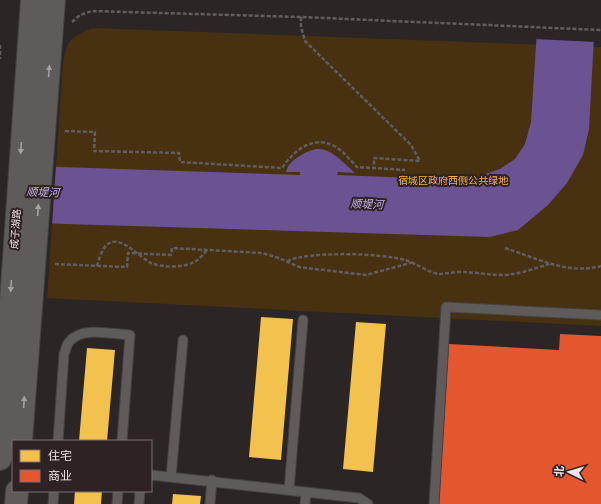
<svg xmlns="http://www.w3.org/2000/svg" width="601" height="504" font-family="Poppins,'Noto Sans SC',sans-serif">
  <style>
    .green { fill: #473110 }
    .water { fill: #6b5293 }
    .pier { fill: #2b2526 }
    .homes { fill: #f2c14e }
    .shops { fill: #e4572e }
    .lines { fill: none; stroke-linecap: round; stroke-linejoin: round }
    .service-casing { stroke: #474242; stroke-width: 11 }
    .tertiary-casing { stroke: #474242; stroke-width: 24 }
    .path { stroke: #625d5e; stroke-width: 2.5; stroke-dasharray: 4 2; stroke-linecap: butt }
    .service { stroke: #5f5b5b; stroke-width: 9 }
    .tertiary { stroke: #5f5b5b; stroke-width: 22 }
    .oneway { fill: #a7a0a1 }
    .labels { text-anchor: middle; stroke-width: 4; stroke-linejoin: round; paint-order: stroke }
    .park-label { font-size: 10px; fill: #f9b449; stroke: #2e2224 }
    .street-label { font-size: 10px; fill: #efe6e7; stroke: #2e2224 }
    .water-label { font-size: 11px; font-style: italic; fill: #c8b4f0; stroke: #2e2224 }
  </style>
  <rect width="100%" height="100%" fill="#2b2526"/>
  <path class="green" d="M93 28 601 47V326L47 298 63 63C67 39 71 37 93 28Z"/>
  <path class="water" d="M539 0H596L589 129 583 155 567 183 548 205 518 230 490 237 0 222V165L300 175V172H286C288 164 294 159 300 156 324 139 336 156 355 173L338 172 337 175 467 180 500 169 515 159 525 144 531 122Z"/>
  <path class="pier" d="M537 0H598L596 42 535 39Z
    M0 163 56 165 52 225 0 224Z"/>
  <path class="homes" d="M261 317 293 319 281 460 249 457Z
    M356 322 386 324 373 472 343 469Z
    M87 348 115 350 107 441H79Z
    M75 491H102L101 504H74Z
    M173 494 201 496 200 504H172Z"/>
  <path class="shops" d="M560 334 601 336V504H439L449 344 559 350Z"/>
  <g class="lines">
    <g class="service-casing">
      <path id="service" d="M58 441 64 354C66 351 66 345 69 342 82 326 112 334 130 335L122 441
        M151 475 359 498 368 504
        M171 477 183 340
        M289 490 303 320
        M53 504 54 491
        M117 504 118 491
        M139 504 140 491
        M210 504 212 480
        M305 504 306 492
        M434 504 446 307 601 315"/>
    </g>
    <g class="tertiary-casing">
      <path id="tertiary" d="M21 441 54 0
        M0 459 32 0
        M16 504 17 491"/>
    </g>
    <path class="path" d="M301 17V27L305 41 411 145 420 161 374 158V168
      M72 22 80 15 92 11 301 17 601 30
      M0 45V59
      M65 131 95 132 94 151 179 153 180 162 282 168C294 150 314 134 336 147 344 152 351 161 357 167L405 170
      M505 248C536 258 568 275 601 266
      M287 261C310 251 380 253 405 260 416 263 429 273 439 274 446 274 453 272 460 272 474 272 488 275 503 275 518 275 535 268 550 264
      M55 264 127 267 128 253 171 255 172 248 262 253 279 258 299 267 366 275 414 262
      M97 266C99 259 102 248 108 244 121 234 141 259 151 263 164 268 184 268 196 261 200 259 204 253 207 250"/>
    <use href="#service" class="service"/>
    <use href="#tertiary" class="tertiary"/>
  </g>
  <defs><path id="oneway-solid" d="M-6-.8H1V-3.2L6.5 0L1 3.2V.8H-6Z"/></defs>
  <g class="oneway">
    <use href="#oneway-solid" transform="translate(49 71) rotate(-86)"/>
    <use href="#oneway-solid" transform="translate(21 148) rotate(94)"/>
    <use href="#oneway-solid" transform="translate(38 210) rotate(-86)"/>
    <use href="#oneway-solid" transform="translate(11 286) rotate(94)"/>
    <use href="#oneway-solid" transform="translate(24 402) rotate(-86)"/>
  </g>
  <g class="labels">
    <g class="park-label">
      <text x="453" y="184">宿城区政府西侧公共绿地</text>
    </g>
    <g class="street-label">
      <text transform="translate(15 229) rotate(-86)" y="4">成子湖路</text>
    </g>
    <g class="water-label">
      <text transform="translate(43 192) rotate(2)" y="4">顺堤河</text>
      <text transform="translate(367 204) rotate(2)" y="4">顺堤河</text>
    </g>
  </g>
  <rect x="12" y="440" width="140" height="52" fill="#2e2224" stroke="#7b7072"/>
  <rect x="20" y="450" width="20" height="12" fill="#f2c14e" stroke="#7b7072"/>
  <text x="48" y="460" font-size="12" fill="#efe6e7">住宅</text>
  <rect x="20" y="470" width="20" height="12" fill="#e4572e" stroke="#7b7072"/>
  <text x="48" y="480" font-size="12" fill="#efe6e7">商业</text>
  <g transform="translate(569 472) rotate(275)" stroke="#2e2224" stroke-width="3" paint-order="stroke">
  <path d="M0-3L7 15L0 10L-7 15Z" fill="#efe6e7"/>
  <text y="-6" font-size="11" font-weight="bold" text-anchor="middle" fill="#efe6e7">北</text>
  </g>
</svg>
